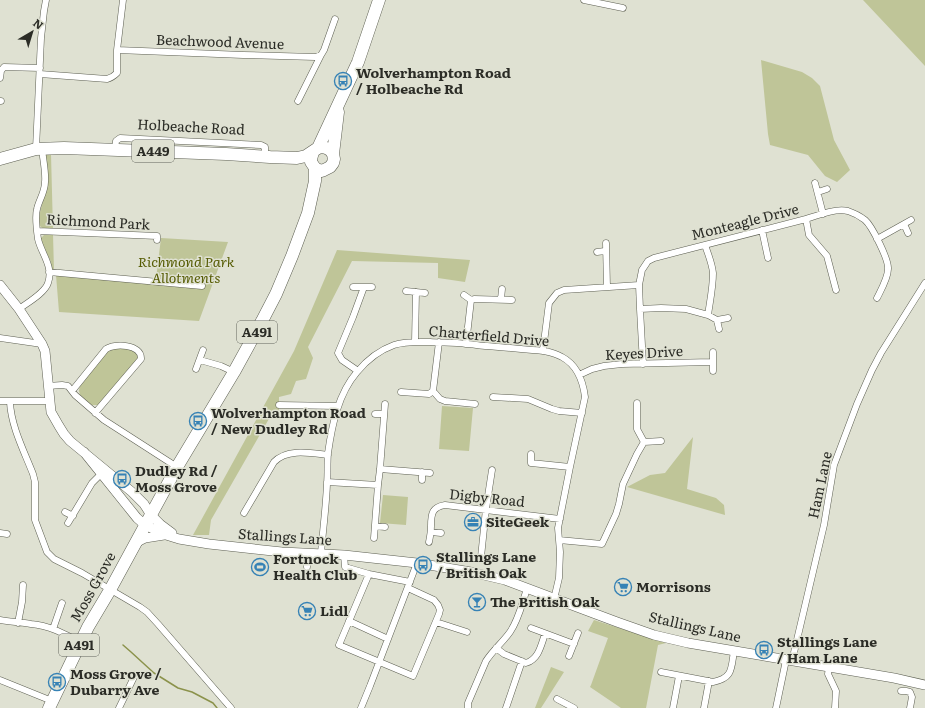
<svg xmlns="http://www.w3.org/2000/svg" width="925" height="708" font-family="Literata,serif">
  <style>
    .green { fill: #bfc598 }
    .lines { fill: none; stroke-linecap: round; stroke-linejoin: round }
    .stream { stroke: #8b924b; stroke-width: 1.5 }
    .street-casing { stroke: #5d5f52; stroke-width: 7 }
    .secondary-casing { stroke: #5d5f52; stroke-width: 10 }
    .highway-casing { stroke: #5d5f52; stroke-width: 13 }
    .street { stroke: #fff; stroke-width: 6 }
    .secondary { stroke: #fff; stroke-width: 9 }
    .highway { stroke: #fff; stroke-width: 12 }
    .labels { text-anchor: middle; stroke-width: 3; stroke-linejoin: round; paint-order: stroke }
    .shield { fill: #dfe1d2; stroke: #61625a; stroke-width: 1 }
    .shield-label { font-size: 13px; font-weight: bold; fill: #2b2c26 }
    .street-label { font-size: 14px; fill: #2b2c26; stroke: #dfe1d2 }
    .poi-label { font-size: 14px; font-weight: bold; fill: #2b2c26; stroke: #dfe1d2; text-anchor: start }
    .park-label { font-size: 14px; font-style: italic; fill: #575d05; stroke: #dfe1d2 }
  </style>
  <rect width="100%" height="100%" fill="#dfe1d2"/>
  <path class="green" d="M863 0H925V66Z
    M761 60 802 72 812 78 820 86 834 140 850 170 837 182 825 176 808 155 770 145 768 134Z
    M51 154 53 230C50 229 43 229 41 227 35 222 44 200 45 193 48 184 45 168 45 158L46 155Z
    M53 234 54 271 51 272V262L41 241V238L44 235Z
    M161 238 228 242 199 321 59 312 56 275 156 279Z
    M337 250 470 260 465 282 438 278V263L352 261 308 347 313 358 306 379 296 381 291 394 279 397V417H270L211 520 209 535H193L294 351Z
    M110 349H130L140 356 99 405H92L85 402 80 395 79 391 80 384Z
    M442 406 473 408 469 451 439 449Z
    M693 437 687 489 716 498 724 505 725 515 627 487 650 475 665 473Z
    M383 495 408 497 406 525 380 523Z
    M594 620 666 643 658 645 646 708H621L590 687 591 685 608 638 588 631Z
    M551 667 564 672 541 708H535Z"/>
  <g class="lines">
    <path class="stream" d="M123 645 131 652 154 673 178 688 192 692 213 703 217 708"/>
    <g class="street-casing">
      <path id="street" d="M584 0 623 8
        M117 50 243 55 315 57 321 55 324 50 335 19
        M40 74 107 79C111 78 114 76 117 73V50L123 0
        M0 78 1 71 4 67 40 68
        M0 101H1
        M298 101 321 55
        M36 149 41 38 44 11 46 0
        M115 150 116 141 120 138 261 145 265 147V157
        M815 183 823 214
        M818 192 827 189
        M806 219 809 235 827 256 836 290
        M904 224 908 233
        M762 230 768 258
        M38 231 157 236V240
        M877 239 911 220
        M606 243 607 287
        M705 245C708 254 712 263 713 273 713 287 710 301 708 315
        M597 252 605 251
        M49 272 202 286
        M353 287H372
        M406 291 425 293
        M464 295 471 300
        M501 299 502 289
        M19 309C27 303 45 293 48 283 54 267 41 253 38 239 37 232 35 216 37 209 39 200 45 192 45 182 46 173 43 159 42 149
        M640 309 661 308 686 309 708 315 717 320 728 318
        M717 320 719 329
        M0 338 42 344
        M415 342 416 292
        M466 344 471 300 474 299 512 300
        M543 350 549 303 557 293 564 290 639 285
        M200 360 221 366 234 372
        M643 364 640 309 639 285 642 270 648 261 654 258 806 219C818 215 836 208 848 211 854 213 860 216 865 220 872 226 889 260 888 269 888 278 881 290 877 298
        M196 369 203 350
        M358 371 342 360 338 353 353 317 364 287
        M713 371V352
        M579 375 592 369 604 366 622 364 712 362
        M48 386 62 385 68 386 75 395 104 420 177 467
        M72 391 106 349C114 343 142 344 141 359L95 413
        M433 391 439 342
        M401 392 429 394 433 391 440 399 445 401 475 404
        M493 397 528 399 552 409 559 411 582 413
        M0 401H50
        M10 402C11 426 24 451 33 474L35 482V520L47 552 54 559 82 573 140 607 147 612 158 624 231 708
        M637 403V429L644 442 661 441
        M279 405 338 406
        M375 414H383
        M531 454V463L570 467
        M380 469 430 473
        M422 480V472
        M327 482 378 485 374 538
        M378 485 380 469 385 404
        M65 512 73 516
        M244 513 274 462C287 448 311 453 328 455
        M68 523 92 483 101 474
        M375 526 385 527
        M431 532 441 533
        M0 533 7 534
        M559 540 602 544 616 514 619 504 623 484 637 454 644 442
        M429 542C430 537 431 531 431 526 431 514 432 507 445 505L560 519
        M321 553C323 530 326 507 327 484 328 474 327 463 328 453 332 425 338 394 357 372 367 360 380 350 394 345 406 341 418 342 430 342 442 343 454 342 466 344 473 344 480 346 487 346 498 347 510 348 521 349 534 350 550 350 562 357 577 365 583 381 585 397L570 467 558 528 560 552 559 578 555 595 553 598
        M344 555 345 567 369 574
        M481 557 486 509 492 470
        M307 567V553
        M408 588 434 600 438 605 440 610 439 614 413 676 339 645 369 574 410 582
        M0 620C10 622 21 622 31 624 47 625 67 634 80 643
        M349 621 388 639
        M436 622 467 632
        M18 623 22 602 23 585
        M531 628 574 644
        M53 629 62 603
        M496 648 504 654 526 663C539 659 541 645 545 634
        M569 656 578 633
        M792 661 824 525 834 465 857 404 872 370 881 353 925 283
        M829 667 828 674 836 691 835 708
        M661 672 713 682C733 678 731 669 734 651
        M0 680 52 701
        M901 691H906L910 692 912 697 910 708
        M557 699 574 708
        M119 708 135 675
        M361 708 370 686 417 563
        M468 708V703L486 661C493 650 503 642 510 632 519 619 522 603 527 589
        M506 708 522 661
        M673 708 679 676
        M704 708 709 681
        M776 708 786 660"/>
    </g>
    <g class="secondary-casing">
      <path id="secondary" d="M0 285 19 309 42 344 45 351 51 412 59 426 64 434 70 441 132 492 144 504 151 515 160 524 172 533
        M84 452 137 518 145 525 166 535 179 539 209 544 282 552 344 555 417 563 471 572 505 580 617 622 654 635 688 643 894 678 925 685
        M135 543 145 538 164 535"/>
    </g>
    <g class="highway-casing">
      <path id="highway" d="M318 148 358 62 379 0
        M333 154 338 112
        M0 159 36 149 64 148 226 154 270 157 297 158 306 156 318 148 322 147 326 148 330 150 333 154 334 159 333 163 330 167 324 170 321 171 315 168 311 162V159L313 152
        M49 708 88 627 110 590 177 467 234 372 262 321 276 294 292 256 308 213 315 181V168"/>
    </g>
    <use href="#street" class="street"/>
    <use href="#secondary" class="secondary"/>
    <use href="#highway" class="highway"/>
  </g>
  <defs>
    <g id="bus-ring" transform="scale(0.9)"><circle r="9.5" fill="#dfe1d2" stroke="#3682b5" stroke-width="1.5"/><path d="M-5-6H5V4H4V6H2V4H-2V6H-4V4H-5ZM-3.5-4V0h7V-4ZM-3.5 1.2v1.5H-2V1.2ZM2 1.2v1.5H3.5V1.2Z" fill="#3682b5"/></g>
    <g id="office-ring" transform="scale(0.9)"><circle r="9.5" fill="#dfe1d2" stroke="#3682b5" stroke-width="1.5"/><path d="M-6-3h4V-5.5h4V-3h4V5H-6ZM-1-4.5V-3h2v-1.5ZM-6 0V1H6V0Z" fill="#3682b5"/></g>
    <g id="stadium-ring" transform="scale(0.9)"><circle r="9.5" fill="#dfe1d2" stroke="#3682b5" stroke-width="1.5"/><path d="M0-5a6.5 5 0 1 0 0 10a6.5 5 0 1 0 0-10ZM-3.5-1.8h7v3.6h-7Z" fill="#3682b5"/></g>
    <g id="supermarket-ring" transform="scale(0.9)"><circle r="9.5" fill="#dfe1d2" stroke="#3682b5" stroke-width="1.5"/><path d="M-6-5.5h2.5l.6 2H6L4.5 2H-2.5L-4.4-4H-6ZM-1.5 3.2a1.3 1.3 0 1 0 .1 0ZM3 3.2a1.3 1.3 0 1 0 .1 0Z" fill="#3682b5"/></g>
    <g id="bar-ring" transform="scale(0.9)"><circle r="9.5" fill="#dfe1d2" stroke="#3682b5" stroke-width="1.5"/><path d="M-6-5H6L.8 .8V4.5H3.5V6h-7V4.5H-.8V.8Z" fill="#3682b5"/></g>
  </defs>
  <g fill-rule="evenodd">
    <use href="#bus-ring" x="343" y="81"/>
    <use href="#bus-ring" x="198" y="421"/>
    <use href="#bus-ring" x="122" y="479"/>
    <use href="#office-ring" x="473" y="522"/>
    <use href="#bus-ring" x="423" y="565"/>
    <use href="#stadium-ring" x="260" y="567"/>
    <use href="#supermarket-ring" x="623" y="587"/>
    <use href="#bar-ring" x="477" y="602"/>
    <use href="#supermarket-ring" x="307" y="611"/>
    <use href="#bus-ring" x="764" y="650"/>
    <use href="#bus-ring" x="57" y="682"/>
  </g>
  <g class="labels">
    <g class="shield">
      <rect x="132" y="140" width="42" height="22" rx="3"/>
      <rect x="237" y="321" width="40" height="22" rx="3"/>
      <rect x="59" y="634" width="40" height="22" rx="3"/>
    </g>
    <g class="shield-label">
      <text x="153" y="156">A449</text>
      <text x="257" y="337">A491</text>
      <text x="79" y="650">A491</text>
    </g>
    <g class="street-label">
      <text transform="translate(220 42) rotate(2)" y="5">Beachwood Avenue</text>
      <text transform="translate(191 127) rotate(3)" y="5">Holbeache Road</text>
      <text transform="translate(98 222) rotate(3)" y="5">Richmond Park</text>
      <text transform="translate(745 222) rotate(-14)" y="5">Monteagle Drive</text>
      <text transform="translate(489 336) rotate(5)" y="5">Charterfield Drive</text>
      <text transform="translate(644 353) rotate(-3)" y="5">Keyes Drive</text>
      <text transform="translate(820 485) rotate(-78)" y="5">Ham Lane</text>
      <text transform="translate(487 498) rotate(6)" y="5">Digby Road</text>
      <text transform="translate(285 537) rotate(4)" y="5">Stallings Lane</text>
      <text transform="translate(93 587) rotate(-61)" y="5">Moss Grove</text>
      <text transform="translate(695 627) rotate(13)" y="5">Stallings Lane</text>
    </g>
    <g class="poi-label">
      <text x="356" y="78">Wolverhampton Road<tspan x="356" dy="16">/ Holbeache Rd</tspan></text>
      <text x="211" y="418">Wolverhampton Road<tspan x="211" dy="16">/ New Dudley Rd</tspan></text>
      <text x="135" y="476">Dudley Rd /<tspan x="135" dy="16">Moss Grove</tspan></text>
      <text x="486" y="527">SiteGeek</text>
      <text x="436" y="562">Stallings Lane<tspan x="436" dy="16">/ British Oak</tspan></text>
      <text x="273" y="564">Fortnock<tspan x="273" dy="16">Health Club</tspan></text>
      <text x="636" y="592">Morrisons</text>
      <text x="490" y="607">The British Oak</text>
      <text x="320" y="616">Lidl</text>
      <text x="777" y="647">Stallings Lane<tspan x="777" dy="16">/ Ham Lane</tspan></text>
      <text x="70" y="679">Moss Grove /<tspan x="70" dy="16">Dubarry Ave</tspan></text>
    </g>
    <g class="park-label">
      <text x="186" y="267">Richmond Park<tspan x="186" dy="16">Allotments</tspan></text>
    </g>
  </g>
  <g transform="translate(32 32) rotate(38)" stroke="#dfe1d2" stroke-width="3" paint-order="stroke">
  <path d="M0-3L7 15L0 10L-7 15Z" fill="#2b2c26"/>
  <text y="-6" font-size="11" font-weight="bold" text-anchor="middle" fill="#2b2c26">N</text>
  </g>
</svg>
